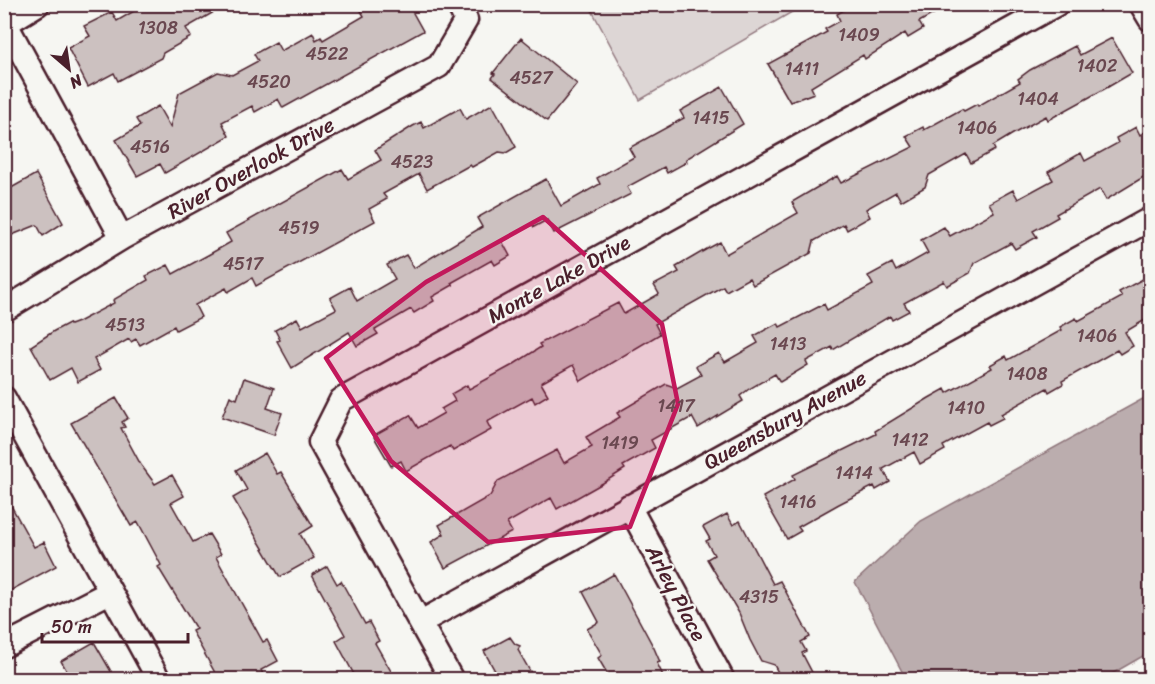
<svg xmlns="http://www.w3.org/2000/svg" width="1155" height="684" font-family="Sriracha,sans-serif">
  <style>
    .green { fill: #ddd6d5; stroke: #947a80; stroke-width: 1.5 }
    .water { fill: #bbadae; stroke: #8e747a; stroke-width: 1.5 }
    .building { fill: #ccc1c0; stroke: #4a1f2b; stroke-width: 1.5 }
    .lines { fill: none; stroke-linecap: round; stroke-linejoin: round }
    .minor-casing { stroke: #4a1f2b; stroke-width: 27 }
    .minor { stroke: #f6f6f2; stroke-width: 22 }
    .marked { fill: #c2185b; fill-opacity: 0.2; stroke: #c2185b; stroke-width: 4.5; stroke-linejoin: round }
    .labels { text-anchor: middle; stroke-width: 4.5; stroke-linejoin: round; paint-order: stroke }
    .number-label { font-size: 18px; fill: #6a4850 }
    .street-label { font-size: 21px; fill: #4a1f2b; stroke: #f6f6f2 }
  </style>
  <rect width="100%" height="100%" fill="#f6f6f2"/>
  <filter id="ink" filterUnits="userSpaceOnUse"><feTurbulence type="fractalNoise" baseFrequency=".0167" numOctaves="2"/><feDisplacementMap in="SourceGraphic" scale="12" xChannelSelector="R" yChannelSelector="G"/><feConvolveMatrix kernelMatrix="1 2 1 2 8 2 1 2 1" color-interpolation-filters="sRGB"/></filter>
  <g filter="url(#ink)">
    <path class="green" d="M589 5H804L640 100Z"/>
    <path class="water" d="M1150 395V652L1103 679H906L855 582 921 521Z"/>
    <path class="building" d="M146 4H228L186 28 191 37 163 53 161 58 118 81 114 73 88 87 68 48 90 36 84 26 112 12 117 21Z
      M357 4H408L423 31 283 108 278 99 255 112 252 106 222 122 229 136 165 173 160 164 137 176 116 140 140 126 136 119 158 106 170 127 179 93 218 72 232 75 258 61 254 54 276 42 281 51 313 33 316 40 321 37 323 40 364 16Z
      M854 4H951L919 22 923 29 908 38 905 33 865 59 863 55 811 87 814 93 790 102 768 64 827 32 825 29 840 21 837 14Z
      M521 38 577 84 547 121 492 78 495 74 493 73Z
      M1112 38 1132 73 1108 87 1048 120 1046 116 1013 134 993 146 995 150 971 163 966 154 929 175 925 187 901 201 896 192 866 209 870 217 847 230 844 224 814 241 811 253 753 285 749 278 726 291 723 286 655 324 660 334 581 381 573 365 541 383 548 395 535 403 532 397 487 422 491 430 453 451 450 446 406 471 401 461 391 466 374 437 376 434 410 415 418 428 444 413 441 409 455 401 451 394 467 385 469 389 511 366 541 347 539 344 618 303 624 314 659 294 654 285 679 272 676 267 707 249 720 242 726 254 798 213 792 202 816 188 837 176 841 183 913 147 906 136 923 127 924 130 962 109 964 111 977 104 978 106 1020 82 1018 79 1030 70 1075 46 1080 55Z
      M722 87 743 124 686 159 687 162 667 173 664 167 627 187 631 194 554 233 547 220 534 227 532 224 502 241 510 256 495 265 492 260 451 283 453 285 432 297 434 301 414 313 411 309 375 330 378 334 357 346 349 332 292 368 277 341 280 340 275 330 297 318 302 327 336 309 330 298 350 287 357 301 395 279 387 265 406 255 414 268 482 227 477 218 546 179 561 206 600 184 597 178 634 157 629 148 684 118 680 111Z
      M492 104 516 147 506 153 499 152 472 167 470 165 427 189 419 174 383 194 387 199 369 209 375 221 256 286 252 278 228 292 226 288 195 305 201 317 176 330 174 326 140 345 136 339 131 342 129 339 94 359 100 370 78 382 71 368 50 380 31 346 54 331 69 323 70 325 78 322 114 303 113 300 148 280 146 276 168 265 173 274 208 255 231 242 226 233 342 169 348 179 381 160 375 150 413 126 421 122 424 128 460 108 466 119Z
      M1136 127 1140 135 1150 129V173L1106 200 1100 189 1056 214 1058 217 1033 231 1037 237 1015 249 1011 243 974 263 970 273 947 286 944 281 904 303 909 311 892 320 890 316 833 350 832 347 806 361 808 365 780 382 775 374 749 389 740 396 743 401 698 428 692 417 651 440 655 448 623 466 625 469 603 483 557 509 551 498 507 523 512 532 445 568 431 542 444 534 439 525 490 496 498 481 557 450 564 463 592 447 586 437 620 417 617 413 666 384 677 388 701 375 696 366 719 353 725 362 758 343 754 336 778 323 780 327 824 304 827 310 873 285 868 276 892 263 896 271 928 253 921 240 944 227 950 236 994 212 989 203 1013 190 1018 199 1053 180 1048 172 1081 153 1085 161 1118 143 1116 138Z
      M36 174 63 223 43 236 37 225 12 235 4 222V192Z
      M1150 275V317L1125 332 1133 346 1120 354 1117 350 1062 381 1063 384 1049 392 1047 388 1001 414 1003 418 989 425 987 422 943 446 945 450 920 464 914 452 883 469 890 482 876 490 874 486 839 504 798 527 801 531 787 539 763 497 795 479 793 475 876 434 875 431 929 398 945 389 947 393 992 368 990 365 1006 356 1008 360 1062 330 1060 327 1076 318 1078 321 1122 297 1119 292Z
      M244 378 274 388 267 408 282 413 274 435 222 417 230 396 237 399Z
      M116 398 128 418 122 422 125 427 121 428 141 465 155 484 172 475 184 496 171 503 193 542 209 534 221 554 216 557 263 642 267 640 278 661 261 670 266 680H219L192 631 196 629 158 567 161 565 138 522 131 526 71 423Z
      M265 453 277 474 281 472 313 526 300 534 314 558 280 577 233 498 247 490 236 470Z
      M4 493 34 547 44 542 56 566 4 594Z
      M727 514 733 525 740 521 773 584 780 581 810 637 801 642 806 651 802 653 816 680H782L774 665 761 661 750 640 739 613 707 559 714 555 706 541 710 539 703 527Z
      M327 566 337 584 341 581 365 624 369 622 379 641 375 643 396 680H357L336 641 345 635 312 575Z
      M614 574 654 648 660 662 657 663 665 680H611L598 658 602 655 587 629 599 622 583 592Z
      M510 637 515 644 520 646 518 650 535 680H500L484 651Z
      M94 642 116 680H72L61 661Z"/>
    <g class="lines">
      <g class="minor-casing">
        <path id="minor" d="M1141 4 1150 19
          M6 24 122 238
          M4 25 38 4
          M4 310 122 238 439 66 466 20 458 4
          M4 398 159 680
          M629 506 723 680
          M421 622 1150 219
          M4 646 110 592
          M452 680 320 442 341 400 1057 4"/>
      </g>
      <use href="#minor" class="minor"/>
    </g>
  </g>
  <path class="marked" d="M543 217 662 324 678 404 630 527 488 542 391 461 326 358 426 282Z"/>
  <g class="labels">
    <g class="number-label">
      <text x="158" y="34">1308</text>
      <text x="859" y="41">1409</text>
      <text x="327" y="60">4522</text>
      <text x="1097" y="72">1402</text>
      <text x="802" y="75">1411</text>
      <text x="531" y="84">4527</text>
      <text x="269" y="88">4520</text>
      <text x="1038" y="105">1404</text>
      <text x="711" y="124">1415</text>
      <text x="977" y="134">1406</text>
      <text x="150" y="153">4516</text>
      <text x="412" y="168">4523</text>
      <text x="299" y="234">4519</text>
      <text x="243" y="270">4517</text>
      <text x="125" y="331">4513</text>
      <text x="1097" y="342">1406</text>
      <text x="788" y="350">1413</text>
      <text x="1027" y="380">1408</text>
      <text x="676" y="412">1417</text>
      <text x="966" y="414">1410</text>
      <text x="910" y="446">1412</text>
      <text x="620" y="449">1419</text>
      <text x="854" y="479">1414</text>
      <text x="798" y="508">1416</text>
      <text x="759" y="603">4315</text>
    </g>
    <g class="street-label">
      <text transform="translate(251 168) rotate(-29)" y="7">River Overlook Drive</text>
      <text transform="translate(559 279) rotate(-29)" y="7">Monte Lake Drive</text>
      <text transform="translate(785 420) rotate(-29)" y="7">Queensbury Avenue</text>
      <text transform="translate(676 593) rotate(62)" y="7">Arley Place</text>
    </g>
  </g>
  <rect width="1155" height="684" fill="none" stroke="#f6f6f2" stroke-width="24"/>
  <rect x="12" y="12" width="1131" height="660" fill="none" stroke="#4a1f2b" stroke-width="2" filter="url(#ink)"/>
  <g transform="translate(69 69) rotate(151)" stroke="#f6f6f2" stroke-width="4.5" paint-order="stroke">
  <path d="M0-4.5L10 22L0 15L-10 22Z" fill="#4a1f2b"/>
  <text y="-9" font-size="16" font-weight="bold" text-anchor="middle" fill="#4a1f2b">N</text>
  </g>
  <path d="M42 633v9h146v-9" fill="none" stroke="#4a1f2b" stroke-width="3"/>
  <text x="51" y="633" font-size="18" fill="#4a1f2b" stroke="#f6f6f2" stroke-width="4.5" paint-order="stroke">50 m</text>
</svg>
